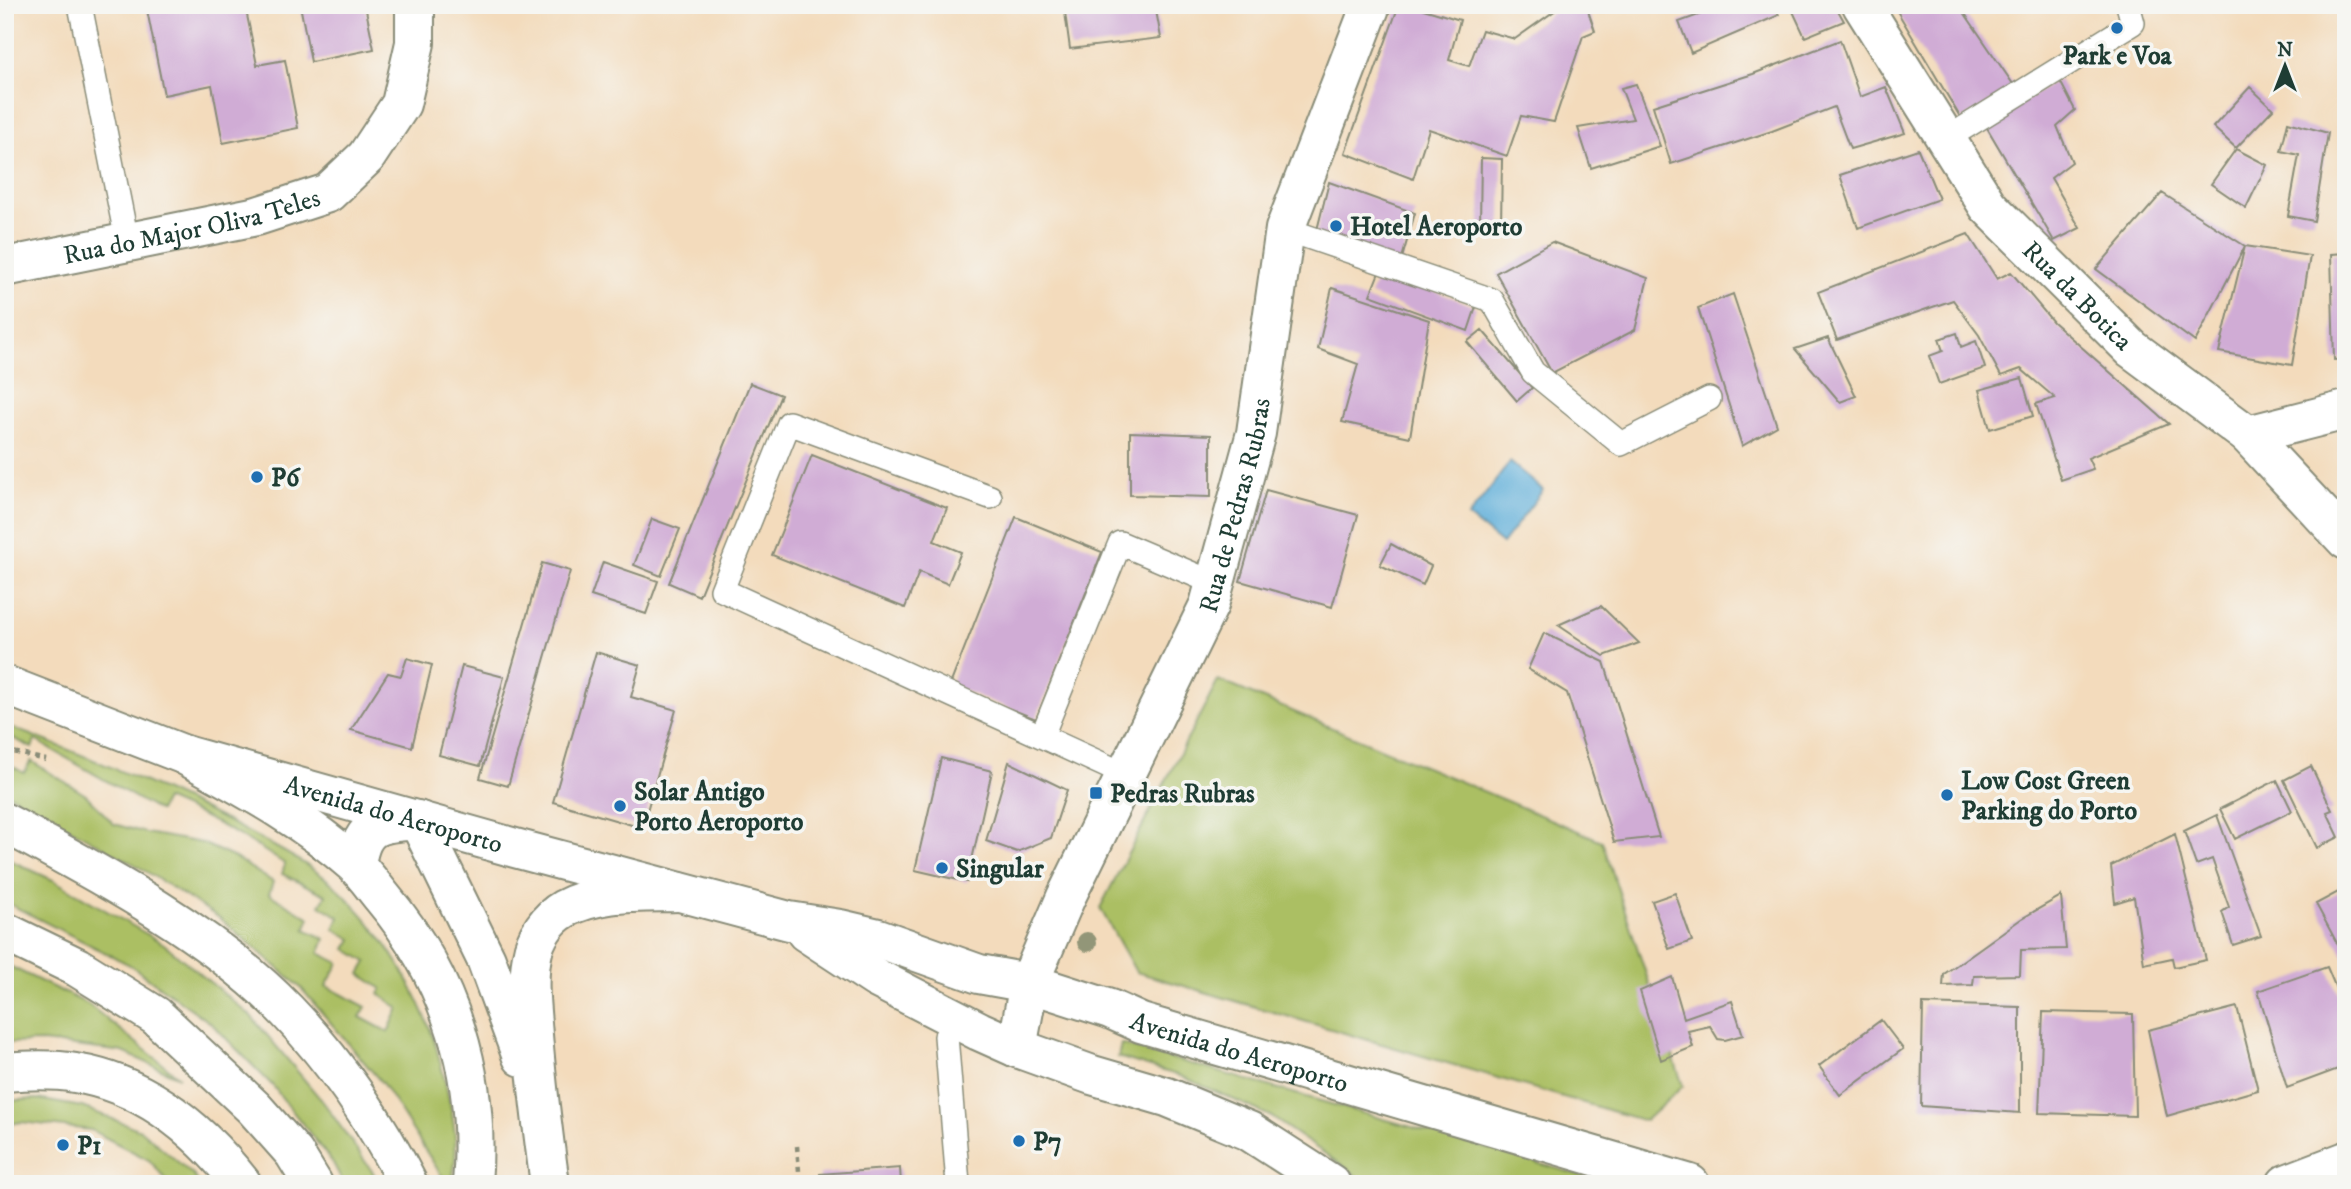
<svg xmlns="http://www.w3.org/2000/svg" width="2351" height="1189" font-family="'IM FELL DW Pica',serif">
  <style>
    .green { fill: #abbf63; stroke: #657e4c; stroke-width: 2 }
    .water { fill: #5faed9; stroke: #3f7686; stroke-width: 2 }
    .building { fill: #d0acd5 }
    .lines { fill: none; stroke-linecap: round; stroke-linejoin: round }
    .lane-casing { stroke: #898c78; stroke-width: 26 }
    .street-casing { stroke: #898c78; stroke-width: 42 }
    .secondary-casing { stroke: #898c78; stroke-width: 42 }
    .primary-casing { stroke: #898c78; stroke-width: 42 }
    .highway-casing { stroke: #898c78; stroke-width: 42 }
    .path { stroke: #898c78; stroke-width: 4.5; stroke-dasharray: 5 5; stroke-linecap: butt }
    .lane { stroke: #fff; stroke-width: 23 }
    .street { stroke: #fff; stroke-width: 38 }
    .secondary { stroke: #fff; stroke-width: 38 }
    .primary { stroke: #fff; stroke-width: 38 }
    .highway { stroke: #fff; stroke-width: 38 }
    .tree { fill: #929678 }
    .poi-dot { fill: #1f6fb2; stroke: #f6f6f2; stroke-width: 2.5 }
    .labels { text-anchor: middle; stroke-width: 7; stroke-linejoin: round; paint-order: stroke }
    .poi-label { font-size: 26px; font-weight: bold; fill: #1f3d34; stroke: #f6f6f2; text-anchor: start }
    .street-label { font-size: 26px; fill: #1f3d34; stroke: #f6f6f2 }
  </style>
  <rect width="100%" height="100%" fill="#f6f6f2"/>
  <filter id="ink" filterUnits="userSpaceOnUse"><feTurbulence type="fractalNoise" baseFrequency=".0143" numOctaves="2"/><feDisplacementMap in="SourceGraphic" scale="14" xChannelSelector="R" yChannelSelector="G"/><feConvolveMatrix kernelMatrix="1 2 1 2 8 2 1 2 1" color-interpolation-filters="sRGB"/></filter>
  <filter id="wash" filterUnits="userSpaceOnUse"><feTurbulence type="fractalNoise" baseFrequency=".00686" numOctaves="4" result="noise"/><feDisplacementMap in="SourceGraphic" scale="28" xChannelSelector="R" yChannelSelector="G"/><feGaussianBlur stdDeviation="1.57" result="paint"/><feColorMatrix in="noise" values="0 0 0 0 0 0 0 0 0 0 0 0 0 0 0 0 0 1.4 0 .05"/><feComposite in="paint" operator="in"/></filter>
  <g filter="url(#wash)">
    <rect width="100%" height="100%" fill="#f3dbbc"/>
    <path class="green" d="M1218 680 1602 841 1683 1086 1645 1121 1136 972 1100 908Z
      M5 725C91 758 176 792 257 837 280 849 319 871 337 888 388 937 426 1000 442 1069 451 1106 462 1146 451 1184H447L383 1084 301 988 221 919 139 867 5 792V762L24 773 31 761 86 795 114 824 146 833 202 843 235 858 273 882 269 894 310 918 305 929 325 939 319 953 339 963 326 986 366 1007 360 1017 388 1032 399 1008 379 994 382 989 360 974 367 962 346 949 352 939 334 929 339 917 320 905 326 895 282 874 285 864C247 838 208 817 165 799L159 811 35 740 32 748 5 734Z
      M5 858 53 880 164 944 251 1016 324 1103 381 1184H344L333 1163 272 1085 212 1024 130 965 5 902Z
      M5 964 88 1004 179 1077 123 1052 43 1042 5 1043Z
      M1121 1044 1611 1184H1365L1353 1173 1270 1116 1183 1077 1118 1057Z
      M37 1099 82 1107 141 1130 193 1175 200 1184H170L149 1160 91 1130 21 1122 5 1125V1101Z"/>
    <path class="water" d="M1510 462 1543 490 1502 544 1468 517Z"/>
    <g id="blocks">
      <path class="building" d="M146 5H245L257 65 285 60 298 128 223 143 212 85 164 95Z
        M300 5H365L374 49 311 62Z
        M1064 5H1155L1161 38 1070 49Z
        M1399 5H1410L1460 20 1449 60 1469 66 1482 30 1515 39 1563 5H1586L1595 31 1583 36 1554 122 1521 116 1507 156 1429 129 1413 179 1345 153Z
        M1726 5H1774L1779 15 1691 53 1679 22Z
        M1790 5H1835L1844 21 1805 37Z
        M1909 5H1959L2015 87 1962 120 1897 11Z
        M1840 40 1860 97 1886 87 1905 133 1850 149 1834 107 1772 131 1671 164 1653 106 1753 74Z
        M2059 79 2075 110 2057 126 2072 162 2051 178 2080 228 2054 241 1986 126Z
        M1636 84 1660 146 1591 168 1578 128 1633 119 1621 88Z
        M2250 87 2273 109 2236 148 2213 127Z
        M2288 122 2328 133 2314 221 2288 216 2299 155 2281 151Z
        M1918 149 1939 199 1858 228 1840 175Z
        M2236 149 2267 165 2246 208 2211 184Z
        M1481 158 1502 159 1501 226 1480 225Z
        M1329 182 1415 213 1400 265 1316 234Z
        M2162 193 2245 246 2195 342 2096 269Z
        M1968 234 1997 279 2011 272 2053 322 2169 424 2088 458 2093 469 2061 480 2036 404 2055 398 2021 369 2001 376 1979 335 1953 300 1837 340 1818 292Z
        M1552 242 1648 278 1635 330 1552 373 1496 273Z
        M2245 246 2310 256 2292 365 2219 352Z
        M2346 253V359L2334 360 2331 254Z
        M1380 270 1476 307 1468 331 1370 295Z
        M1332 288 1429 320 1410 437 1342 422 1358 364 1318 349Z
        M1733 294 1777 426 1742 446 1698 308Z
        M1482 330 1532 388 1517 401 1467 342Z
        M1957 333 1961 347 1976 341 1985 368 1939 384 1929 356 1943 351 1939 339Z
        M1828 338 1856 396 1840 402 1795 349Z
        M2022 378 2033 416 1990 429 1979 390Z
        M750 383 781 395 699 596 669 583Z
        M1130 432 1211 435V497L1130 495Z
        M812 455 947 508 934 541 961 552 948 584 919 572 905 608 772 555Z
        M1266 490 1358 515 1332 607 1240 581Z
        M1016 517 1102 552 1036 719 950 685Z
        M652 519 680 529 661 576 634 565Z
        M1391 544 1431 566 1423 585 1380 565Z
        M603 562 658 581 646 614 591 596Z
        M542 563 570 571 508 786 480 778Z
        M1601 606 1639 643 1604 656 1558 625Z
        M1544 633 1604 662 1659 837 1614 842 1567 693 1528 669Z
        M596 652 640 665 631 697 676 710 642 828 553 802Z
        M407 658 432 665 412 747 351 730 388 673 401 676Z
        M462 666 504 677 480 766 439 755Z
        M941 758 992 771 967 882 915 870Z
        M1009 762 1067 790 1051 838 1017 852 986 841Z
        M2311 766 2332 810 2327 812 2339 837 2317 848 2284 780Z
        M2277 780 2292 811 2235 839 2220 809Z
        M2217 815 2261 936 2233 945 2222 912 2229 907 2212 859 2196 865 2184 831Z
        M2175 834 2206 960 2174 967 2172 958 2144 964 2134 897 2115 903 2111 866Z
        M2340 891 2346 901V960L2316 904Z
        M1675 893 1692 941 1669 949 1652 901Z
        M2061 896 2066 949 2021 950 2020 975 1974 976 1973 985 1943 986 1944 974 2021 919Z
        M2327 967 2346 1012V1066L2287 1088 2258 991Z
        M1672 977 1684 1018 1732 1001 1743 1035 1725 1040 1718 1039 1710 1026 1688 1031 1693 1047 1661 1060 1640 991Z
        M1923 1004 2020 1007V1113L1921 1106Z
        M2237 1007 2258 1090 2167 1116 2148 1030Z
        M2043 1012 2133 1014 2135 1116 2039 1113Z
        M1881 1020 1903 1049 1840 1095 1819 1066Z
        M900 1168 901 1184H820V1174Z"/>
    </g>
  </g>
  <g filter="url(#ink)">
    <use href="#blocks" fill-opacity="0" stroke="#898c78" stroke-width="2"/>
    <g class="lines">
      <g class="lane-casing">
        <path id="lane" d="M80 5 127 241
          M1946 139 2133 23 2128 5
          M1285 229 1492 300 1533 372 1621 444 1709 399
          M990 497 789 423 722 590 1126 775
          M1042 736 1120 543 1214 583
          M946 1036 958 1184"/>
      </g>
      <g class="street-casing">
        <g id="street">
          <path id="s1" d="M5 267 257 216 328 193 366 157 401 104 415 43V5"/>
          <path d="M2248 435 2346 410"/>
        </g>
      </g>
      <g class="secondary-casing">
        <g id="secondary">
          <path id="s2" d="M1862 5 1988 206 2132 349 2248 435 2346 540"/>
          <path id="s3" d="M5 685 185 755 515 848 789 921 840 929 878 938 979 974 1029 983 1110 1009 1141 1023 1690 1184"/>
          <path d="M806 932 876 978 979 1031 1017 1048 1092 1075 1167 1097 1249 1131 1331 1184"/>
          <path id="s4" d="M1017 1048 1029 983 1066 897 1209 605 1256 433 1285 229 1371 5"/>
        </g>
      </g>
      <g class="primary-casing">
        <path id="primary" d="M2286 1184 2346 1161"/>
      </g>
      <g class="highway-casing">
        <path id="highway" d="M185 755C243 787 304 819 354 864 365 874 373 886 382 897 451 979 481 1077 472 1184
          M5 823C100 874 212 933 287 1011 336 1062 376 1121 408 1184
          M356 865C362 822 380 823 418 820L486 959 522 1057
          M5 932 77 967 156 1016 254 1108 294 1153 313 1184
          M5 1072C28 1070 53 1069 75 1073 145 1084 200 1130 242 1184
          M550 1184C543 1134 537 1085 533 1035 531 1010 527 981 532 956 535 937 548 918 564 909 599 890 640 893 679 892"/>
      </g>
      <path class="path" d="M5 750 46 760
        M797 1146 800 1184
        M1917 1184V1179"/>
      <use href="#lane" class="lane"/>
      <use href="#street" class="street"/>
      <use href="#secondary" class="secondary"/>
      <use href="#primary" class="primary"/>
      <use href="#highway" class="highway"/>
    </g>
    <circle class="tree" cx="1087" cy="942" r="10"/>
  </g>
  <g class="poi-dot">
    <circle cx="2117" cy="28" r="7"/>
    <circle cx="1336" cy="226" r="7"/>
    <circle cx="257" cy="477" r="7"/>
    <rect x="1089" y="786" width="14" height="14" rx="3.5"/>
    <circle cx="1947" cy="795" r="7"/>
    <circle cx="620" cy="806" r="7"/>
    <circle cx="942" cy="868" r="7"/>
    <circle cx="1019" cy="1141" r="7"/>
    <circle cx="63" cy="1145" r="7"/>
  </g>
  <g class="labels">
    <g class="poi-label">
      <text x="2117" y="64" text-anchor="middle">Park e Voa</text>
      <text x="1350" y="235">Hotel Aeroporto</text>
      <text x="271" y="486">P6</text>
      <text x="1961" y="789">Low Cost Green<tspan x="1961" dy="30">Parking do Porto</tspan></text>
      <text x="634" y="800">Solar Antigo<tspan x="634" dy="30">Porto Aeroporto</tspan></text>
      <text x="1110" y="802">Pedras Rubras</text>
      <text x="956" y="877">Singular</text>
      <text x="1033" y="1150">P7</text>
      <text x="77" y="1154">P1</text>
    </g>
    <g class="street-label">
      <text dy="9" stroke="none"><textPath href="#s1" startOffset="191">Rua do Major Oliva Teles</textPath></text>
      <text dy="9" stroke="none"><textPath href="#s2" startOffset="364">Rua da Botica</textPath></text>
      <text dy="9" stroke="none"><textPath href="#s4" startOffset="588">Rua de Pedras Rubras</textPath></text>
      <text dy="9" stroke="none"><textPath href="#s3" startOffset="410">Avenida do Aeroporto</textPath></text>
      <text dy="9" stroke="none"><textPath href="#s3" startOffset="1290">Avenida do Aeroporto</textPath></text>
    </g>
  </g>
  <rect width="2351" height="1189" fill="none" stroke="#f6f6f2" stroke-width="28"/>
  <g transform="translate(2285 66)" stroke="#f6f6f2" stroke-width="5" paint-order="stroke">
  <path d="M0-5L12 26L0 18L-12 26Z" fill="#1f3d34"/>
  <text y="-10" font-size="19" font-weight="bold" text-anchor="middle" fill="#1f3d34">N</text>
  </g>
</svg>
